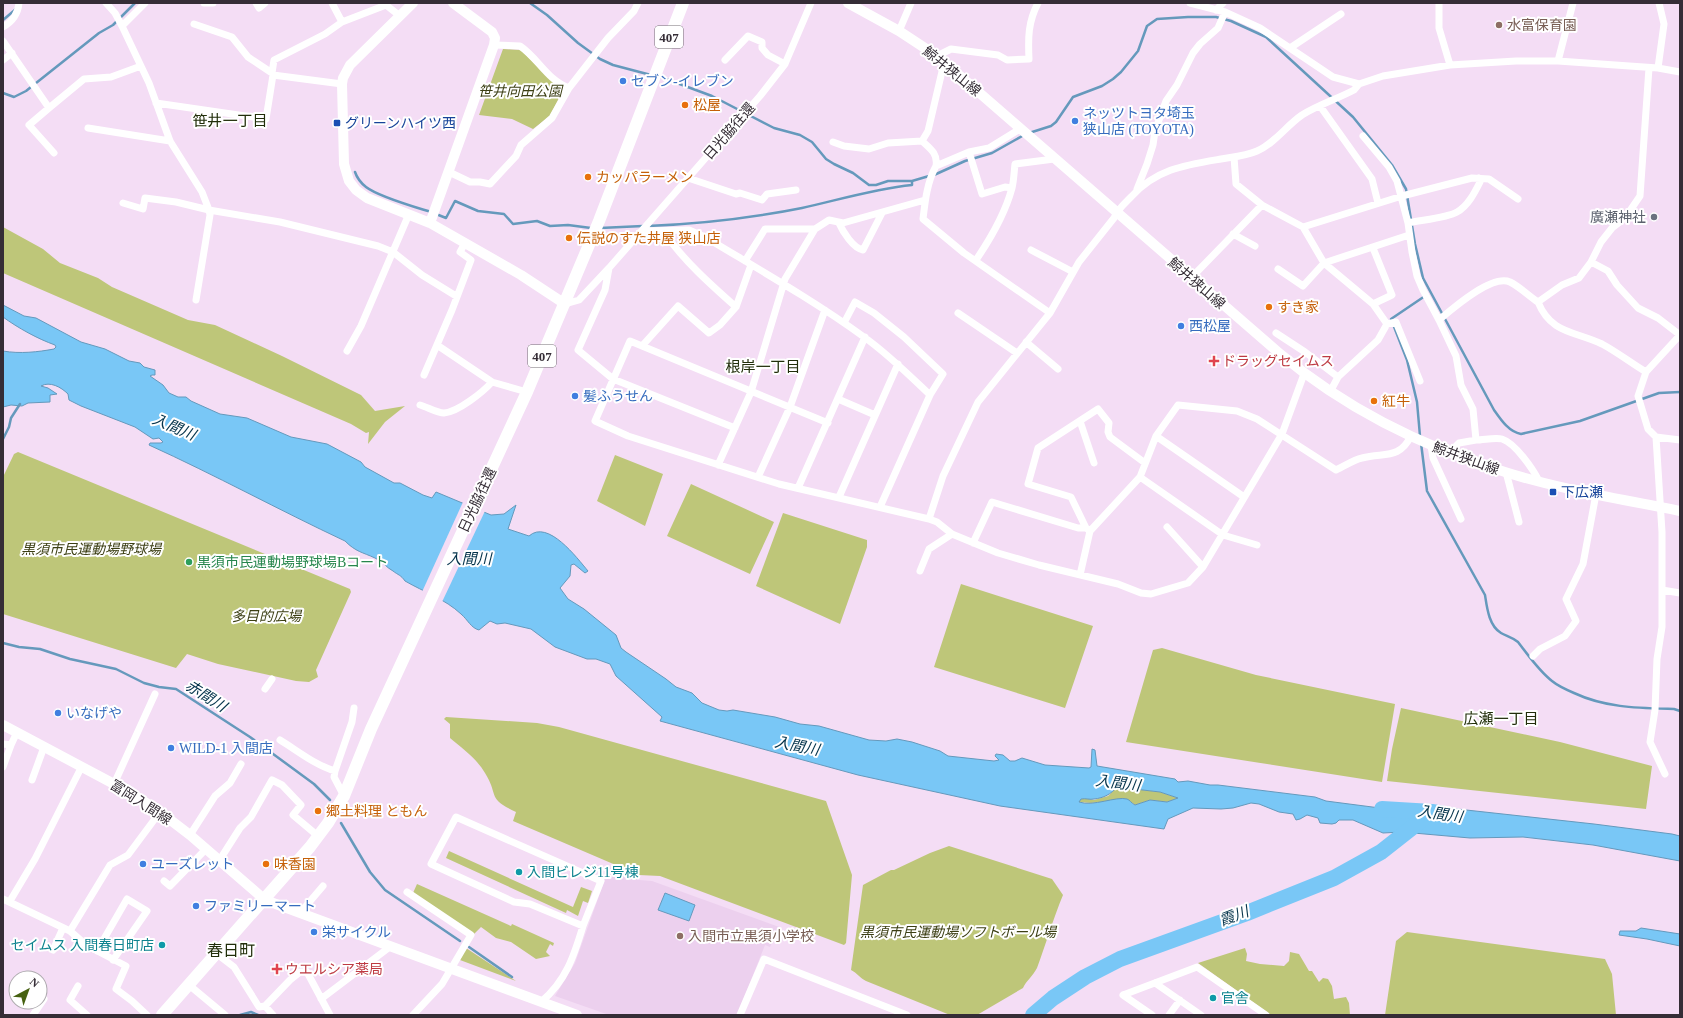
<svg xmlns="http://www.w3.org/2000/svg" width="1683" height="1018" font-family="'Times New Roman','Noto Sans JP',serif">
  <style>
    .built { fill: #ecd0ee }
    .green { fill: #bec679 }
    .water { fill: #79c7f6; stroke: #6599bc; fill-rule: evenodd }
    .pier { fill: #f4ddf5 }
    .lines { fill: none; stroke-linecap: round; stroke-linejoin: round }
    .stream { stroke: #6599bc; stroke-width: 2.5 }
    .river { stroke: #79c7f6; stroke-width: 16 }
    .street { stroke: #fff; stroke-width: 7 }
    .secondary { stroke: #fff; stroke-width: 10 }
    .highway { stroke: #fff; stroke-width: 12 }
    .education-dot { fill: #8d6e63; stroke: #fff; stroke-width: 1.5 }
    .shop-dot { fill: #3f7fe0; stroke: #fff; stroke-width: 1.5 }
    .food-dot { fill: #e8710a; stroke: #fff; stroke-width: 1.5 }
    .transit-dot { fill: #1a4fb4; stroke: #fff; stroke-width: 1.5 }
    .worship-dot { fill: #6b7280; stroke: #fff; stroke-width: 1.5 }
    .health-dot { fill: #e0444e; stroke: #fff; stroke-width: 1.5 }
    .leisure-dot { fill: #2e9e5b; stroke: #fff; stroke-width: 1.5 }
    .culture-dot { fill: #0f9aa8; stroke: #fff; stroke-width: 1.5 }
    .labels { text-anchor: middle; stroke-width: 4; stroke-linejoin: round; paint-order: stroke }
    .shield { fill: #fff; stroke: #726c72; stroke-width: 1 }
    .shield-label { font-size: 13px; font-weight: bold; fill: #352d36 }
    .education-label { font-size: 14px; fill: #785e54; stroke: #fff; text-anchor: start }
    .street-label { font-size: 14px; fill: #352d36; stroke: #fff }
    .shop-label { font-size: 14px; fill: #366cbe; stroke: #fff; text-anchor: start }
    .park-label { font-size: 14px; font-style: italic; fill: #3c3f14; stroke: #fff }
    .food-label { font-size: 14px; fill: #c56008; stroke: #fff; text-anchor: start }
    .transit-label { font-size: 14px; fill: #164399; stroke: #fff; text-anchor: start }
    .worship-label { font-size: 14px; fill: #5b616d; stroke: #fff; text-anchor: end }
    .health-label { font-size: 14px; fill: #be3a42; stroke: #fff; text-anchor: start }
    .leisure-label { font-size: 14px; fill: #27864d; stroke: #fff; text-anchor: start }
    .culture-label { font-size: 14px; fill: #0d838f; stroke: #fff; text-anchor: start }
    .neighbourhood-label { font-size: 15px; fill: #212e0a; stroke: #fff }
    .water-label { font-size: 15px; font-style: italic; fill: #04334b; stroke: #fff }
    .quarter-label { font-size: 16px; fill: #212e0a; stroke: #fff }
  </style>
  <rect width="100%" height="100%" fill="#f4ddf5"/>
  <path class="built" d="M609 868 639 880 652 881 779 927 770 947 765 945 737 1015H609L555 996 575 963Z"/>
  <path class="green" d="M503 49 521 50 554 83 564 88 550 116 533 129 512 119 479 115Z
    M3 227 43 249 60 263 98 278 112 287 188 320 215 325 282 356 361 395 375 411 405 406 385 422 368 444 369 432 366 433 351 424 3 273Z
    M18 452 350 589 351 592 316 670 318 677 309 682 296 681 218 664 187 654 176 668 3 614V477L14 454Z
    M615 455 663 474 645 526 597 501Z
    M691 484 774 522 750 574 667 536Z
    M783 513 867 540V547L840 624 756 586Z
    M961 584 1093 626 1065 708 934 667Z
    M1162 648 1256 675 1395 704 1382 782 1126 742 1153 650Z
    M1401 708 1560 742 1652 766 1646 809 1387 781 1392 749Z
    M446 717 537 723 559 727 826 801 852 875 846 943 844 945 660 876 639 875 513 821 516 812C486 798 499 795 485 773 477 759 462 748 450 738V724L444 719Z
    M1117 787 1160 792 1178 798 1167 802 1150 800 1135 805 1127 799 1091 803 1078 802 1081 799 1084 798 1094 800 1108 796Z
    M949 846 1052 879 1063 895C1053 919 1046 944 1037 968 1033 976 1026 981 1023 988L977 1015H950L866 981C860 978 857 973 851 970L863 885 891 870H894L930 853Z
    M449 851 573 907 581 887 592 891 588 903 583 901 578 916 567 910 566 913 446 858Z
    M417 884 511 926 512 924 554 943 553 946 550 944 546 952 550 956 536 959 511 942 496 938 481 927 474 934 413 893Z
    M1407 932 1605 959 1612 974 1616 1015H1385L1396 941Z
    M466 948 516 981 460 960Z
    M1245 948 1247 954 1246 961 1260 964 1284 966 1289 961 1290 952 1299 954 1309 971H1312L1319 982 1323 978 1328 979 1332 986 1334 999 1346 997 1349 1003 1350 1015H1271L1198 963Z"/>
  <path class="water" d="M3 305 24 316 36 318 81 342 105 349 129 361 140 363 144 367 155 370V375H152L150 376 163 385 169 393 178 397H186L191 401 220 414 247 418 291 437 327 444 361 462 365 467 394 483H400L423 495 432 498 436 492 491 515 504 514 516 505 508 529 529 536C548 519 577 558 588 571L585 573 574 564 571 565 570 576 560 588 568 599 584 609 616 635 621 648 626 652 666 679 676 687 692 693 702 703 719 710 727 711 733 710 775 717 800 724 819 726 869 740 886 741 897 739 912 742 940 751 948 756 994 761 999 760 995 756 996 754 1003 755 1010 761H1015L1022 758 1045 765 1089 768 1091 767 1092 749 1095 750 1097 766 1175 779 1178 782 1188 781 1210 785H1218L1315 797 1326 801 1380 808 1417 812 1444 813 1448 811V808L1594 824 1672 834 1680 836V861L1593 845 1523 837 1470 838 1402 832 1383 833 1353 820H1339L1336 823 1332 824 1320 823 1318 818 1307 815 1300 819 1296 820 1293 814 1279 812 1259 804 1251 803 1233 808 1221 809 1193 808 1168 819 1164 829 1000 806 858 775 660 721 662 717 616 676 610 664 596 659H587L555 647 531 629 505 623 497 624 490 621 479 630C471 628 468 620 461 614 445 599 424 592 405 581 401 575 398 575 393 571 387 568 382 561 375 558 362 552 356 552 345 541 279 510 215 475 149 445L150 443H161L163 442 159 438 153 439 135 427 81 406 69 400 68 394C61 387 50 381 41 386L48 388 57 394 50 395V402L28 403 22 406 11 405 3 407V351C20 354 38 352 54 349L56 347 55 345C38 339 18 328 3 317ZM1117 787 1160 792 1178 798 1167 802 1150 800 1135 805C1131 803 1130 800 1127 799 1116 796 1093 807 1079 802L1081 799C1086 798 1090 800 1094 799 1104 798 1111 794 1117 787Z
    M665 893 695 905 689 921 658 910Z
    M1641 928 1680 934V946L1647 939 1619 935 1620 931H1636Z"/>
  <path class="pier" d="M463 502 485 511 442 602 422 592Z"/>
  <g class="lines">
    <path class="stream" d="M530 3 547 15 578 43 600 59 613 65 651 75
      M3 20 16 9
      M658 76 712 96 774 128 800 135 812 142 826 159 834 164 853 173 869 185H876L888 181H912L929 176
      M3 93 14 97 26 91 99 33 113 25 135 3
      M1029 133 1051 126 1056 122 1073 97 1102 86 1113 79 1121 72 1138 51 1147 26 1157 19 1188 17H1216L1231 21 1266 37 1353 117 1392 165 1406 189 1415 244 1423 278 1494 410C1501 420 1509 432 1521 434L1580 421 1659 393 1680 392
      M355 172C357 178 361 183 366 187 379 197 415 207 431 212
      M934 175 965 161 992 153 1024 135
      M436 214 446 218 455 201 478 211 504 214 513 224 537 221 550 226 568 225 591 228
      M648 226C699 224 752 218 802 208 838 200 874 189 912 185V181
      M600 228 643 226
      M1420 436 1417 402 1407 360 1391 319 1425 296
      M3 439 9 427 11 418 20 404
      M1421 443 1427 491 1485 595C1487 608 1489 626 1501 633 1506 636 1512 637 1518 642 1528 655 1539 671 1552 681 1558 686 1567 690 1574 693 1606 708 1639 708 1674 709L1680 711
      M3 643 19 647 40 649 70 659 116 669 144 683 159 687 176 689 250 737 314 784 330 800
      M341 823 370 872 385 890 460 941
      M469 947 512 977
      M240 1015 251 1012 258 1015"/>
    <path class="river" d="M1382 809 1432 812 1449 815
      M1033 1015 1053 998 1085 977 1120 959 1247 913 1334 878 1381 852 1423 819"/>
    <path class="street" d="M106 3 115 13 122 26 149 83 170 141 202 192 209 210 280 222 378 246 393 252 422 275 456 296
      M204 3H213
      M256 3 259 8 265 3
      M332 3 342 22
      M1190 3 1225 12 1260 28 1333 77 1359 84 1383 76 1450 65 1516 61H1558L1658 68 1680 72
      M1439 3V28L1450 65
      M1216 10 1223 3
      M194 24 232 37 248 57 272 73 274 60 325 34 342 22 386 5 400 16
      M122 26 145 3
      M3 27C12 22 18 14 19 3
      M899 31 911 3
      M3 41 49 108 84 79 111 77 141 66
      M494 45 520 46C538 58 547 80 569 88
      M1290 48 1341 14
      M937 56 951 49 998 55 1007 60 1029 59C1028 38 1028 22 1038 3
      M3 60 12 53
      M725 60 748 36 762 42V48L768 55 785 64
      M1558 61 1573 3
      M1658 68 1664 24 1659 3
      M156 103 266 119 273 75 342 84
      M1320 106 1372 179 1378 203
      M49 108 29 125 54 153
      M88 128 170 141
      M1020 129 989 148 969 152 936 166C927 182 925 202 923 219L964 253 1050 313
      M1363 136 1389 167 1397 181 1408 223 1412 252 1417 276 1423 290 1439 320 1456 356 1461 385 1473 409 1476 440 1459 443 1449 453
      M922 141 928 131 944 63
      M833 142 844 146 869 149 888 143 922 141C931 149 938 154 936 166
      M969 152 982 194 1005 187 1012 188
      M1234 157 1236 184 1262 205
      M449 172 470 182H480L490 184 516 156 521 145 552 118 569 88 608 38 634 11 638 3
      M688 178 736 194 740 193 762 200 767 194 796 190
      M1137 189 1147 164 1153 145 1155 131 1166 101 1177 85 1193 53 1200 44 1218 28 1225 12
      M123 203 143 209 145 198 176 202 209 210 210 215 196 300
      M839 223C843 232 853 248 863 250L882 213
      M1408 223C1421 220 1447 218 1457 212 1468 206 1475 192 1480 182L1479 178
      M1303 227 1402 196 1472 178 1489 179 1518 199
      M642 231 689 230 705 237C758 269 813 300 864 337 888 354 909 375 930 395
      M663 231C683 260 710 284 736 307L751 265
      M1233 234 1255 246
      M1373 248 1392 295 1373 304
      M1031 250 1073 272
      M976 260C991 238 1005 214 1012 188 1014 180 1014 172 1015 164L1054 159
      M745 261 765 229H815L829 220 843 223 925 200
      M1591 262 1608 271 1617 285 1638 308 1658 318 1680 335
      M609 268 605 290 578 350 613 379 735 428
      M1278 269 1303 286 1324 263 1409 235
      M1191 278 1262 205 1303 227 1324 263 1373 304 1387 324 1378 340 1338 377 1330 392
      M1538 302C1551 334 1575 331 1602 344 1617 352 1631 363 1646 372
      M565 304 579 300 609 268 760 96 785 64 811 3
      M958 313 1017 353
      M1439 320C1453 308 1492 274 1510 282 1520 287 1529 296 1538 302L1562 285 1579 278 1591 262 1601 242 1612 228 1625 218 1640 196 1649 68
      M844 323 855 302 874 313 904 337 943 374 930 395 880 507
      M1387 324 1396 322 1420 381
      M1276 333 1305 352 1338 377
      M1026 342 1058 369
      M437 345 492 382 527 392
      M642 346 678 306 709 333 720 325 736 307
      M347 351 361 326 409 214
      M424 375 452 310 471 260 460 252 465 243
      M838 399 875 415
      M420 405C427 407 437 413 444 413 458 412 483 392 492 382
      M1080 421 1094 463
      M828 423 630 341 595 421 628 436 779 484 929 519 937 522 952 534 998 553 1039 565 1118 584 1141 593 1151 594 1188 583 1203 567 1282 434 1304 374
      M1156 436 1244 497
      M1656 437 1680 440
      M1476 440C1484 440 1495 437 1502 439 1515 443 1533 469 1539 481
      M1431 446 1433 458 1461 519
      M718 465 751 392 785 279 815 229
      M1506 472 1519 522
      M758 477 790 407 825 310
      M1140 477 1223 535 1257 545
      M798 488 865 337
      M839 497 898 364
      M929 519 943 476 978 402 1050 313 1079 262 1114 218C1117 210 1124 204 1131 197 1156 169 1185 165 1221 159 1233 157 1246 156 1257 151 1275 143 1286 126 1302 115 1318 105 1337 99 1354 90L1359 84
      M1167 527 1203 567
      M1090 531 1086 528 1071 497 1028 484 1038 448 1098 409 1109 423 1108 432 1110 437 1145 463
      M973 543 992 502 1078 528H1086
      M920 571 929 549 952 534
      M1080 575 1090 531 1140 477 1156 436 1178 405 1237 411 1257 419 1336 470C1345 466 1353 460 1362 458 1384 452 1399 460 1411 436
      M1662 590 1680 593
      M1533 656 1540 649 1565 636 1576 621 1566 599 1583 564 1596 494
      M265 689 272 679
      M280 740C298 751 315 765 335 771
      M3 744 11 745 17 732
      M3 767 11 745
      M1665 774 1650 742 1655 710 1657 659 1662 627V532L1656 437 1648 429 1638 396 1646 372 1680 335
      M32 780 44 747
      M114 784 155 694
      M344 796 334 777 335 771 352 722 354 708
      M456 817 601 881 583 926 530 904 514 902 431 864Z
      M190 835 215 796 230 783 241 764
      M219 861 240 828 251 817 272 780 282 785 301 805 293 815 318 836
      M164 881 170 886 206 849
      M407 892 471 935 442 984 413 1015
      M3 899 70 931 86 945 126 966 116 989 132 1001 147 1015
      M10 901 35 859 82 766
      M300 913 323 886
      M70 931 110 865 128 855 160 812
      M53 950 63 928
      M97 951 127 899 147 911 113 960
      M217 954 234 967 259 1007 265 1006 290 980 300 972H307L330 1015
      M1155 983 1201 1015
      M189 985 225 1015
      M78 986 70 1000 87 1015
      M1123 995 1197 967 1266 1015
      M1123 995 1152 1015
      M321 999 391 946
      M541 1002C566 981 574 956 583 926
      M265 1006 273 1015
      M33 1015 44 999
      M740 1015 764 959 907 1015
      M1169 1015 1180 1000"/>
    <path class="secondary" d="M413 3 350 65 343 78 342 84 344 164 349 181 356 190 367 198 430 223 521 275 565 304
      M848 3 899 31 937 56 1279 353C1345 408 1423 447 1505 472 1562 490 1622 499 1680 511
      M430 223 494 45 495 38 492 32 453 3
      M3 725 131 793 160 812 190 835 265 900 577 1015"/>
    <path class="highway" d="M162 1015 310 847 328 823 344 796 371 729 527 392 599 221 683 3"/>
  </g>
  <g class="education-dot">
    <circle cx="1499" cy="25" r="4"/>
    <circle cx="680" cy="936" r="4"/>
  </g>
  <g class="shop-dot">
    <circle cx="623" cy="81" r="4"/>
    <circle cx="1075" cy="121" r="4"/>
    <circle cx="1181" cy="326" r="4"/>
    <circle cx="575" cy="396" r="4"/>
    <circle cx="58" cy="713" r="4"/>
    <circle cx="171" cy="748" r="4"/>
    <circle cx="143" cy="864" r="4"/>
    <circle cx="196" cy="906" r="4"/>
    <circle cx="314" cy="932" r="4"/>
  </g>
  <g class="food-dot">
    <circle cx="685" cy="105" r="4"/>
    <circle cx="588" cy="177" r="4"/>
    <circle cx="569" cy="238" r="4"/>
    <circle cx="1269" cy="307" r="4"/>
    <circle cx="1374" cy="401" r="4"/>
    <circle cx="318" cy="811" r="4"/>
    <circle cx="266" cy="864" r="4"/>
  </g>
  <g class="transit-dot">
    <rect x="333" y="119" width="8" height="8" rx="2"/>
    <rect x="1549" y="488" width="8" height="8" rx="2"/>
  </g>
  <circle class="worship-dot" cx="1654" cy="217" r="4"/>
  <g class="health-dot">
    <path d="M1212 355h4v4h4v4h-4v4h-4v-4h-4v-4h4z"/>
    <path d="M275 963h4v4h4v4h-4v4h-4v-4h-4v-4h4z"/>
  </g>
  <circle class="leisure-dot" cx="189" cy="562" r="4"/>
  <g class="culture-dot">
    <circle cx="519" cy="872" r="4"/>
    <circle cx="162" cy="945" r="4"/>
    <circle cx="1213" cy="998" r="4"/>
  </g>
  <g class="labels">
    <g class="shield">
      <rect x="655" y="26" width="28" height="22" rx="3"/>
      <rect x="528" y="345" width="28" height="22" rx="3"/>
    </g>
    <g class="shield-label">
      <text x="669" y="42">407</text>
      <text x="542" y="361">407</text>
    </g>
    <g class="education-label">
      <text x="1507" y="30">水富保育園</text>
      <text x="688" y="941">入間市立黒須小学校</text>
    </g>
    <g class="street-label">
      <text transform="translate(952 71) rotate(39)" y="5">鯨井狭山線</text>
      <text transform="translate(729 131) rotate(-49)" y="5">日光脇往還</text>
      <text transform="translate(1197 283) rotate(41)" y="5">鯨井狭山線</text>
      <text transform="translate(1466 458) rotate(20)" y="5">鯨井狭山線</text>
      <text transform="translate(477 500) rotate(-65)" y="5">日光脇往還</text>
      <text transform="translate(141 802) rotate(33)" y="5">富岡入間線</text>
    </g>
    <g class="shop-label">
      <text x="631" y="86">セブン-イレブン</text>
      <text x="1083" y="118">ネッツトヨタ埼玉<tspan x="1083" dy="16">狭山店 (TOYOTA)</tspan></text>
      <text x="1189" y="331">西松屋</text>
      <text x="583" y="401">髪ふうせん</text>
      <text x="66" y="718">いなげや</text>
      <text x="179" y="753">WILD-1 入間店</text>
      <text x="151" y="869">ユーズレット</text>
      <text x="204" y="911">ファミリーマート</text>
      <text x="322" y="937">栄サイクル</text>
    </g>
    <g class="park-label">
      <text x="520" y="96">笹井向田公園</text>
      <text x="91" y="554">黒須市民運動場野球場</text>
      <text x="266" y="621">多目的広場</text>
      <text x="958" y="937">黒須市民運動場ソフトボール場</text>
    </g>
    <g class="food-label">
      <text x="693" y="110">松屋</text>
      <text x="596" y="182">カッパラーメン</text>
      <text x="577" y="243">伝説のすた丼屋 狭山店</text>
      <text x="1277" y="312">すき家</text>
      <text x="1382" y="406">紅牛</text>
      <text x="326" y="816">郷土料理 ともん</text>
      <text x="274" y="869">味香園</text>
    </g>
    <g class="transit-label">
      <text x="345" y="128">グリーンハイツ西</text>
      <text x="1561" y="497">下広瀬</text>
    </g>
    <g class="worship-label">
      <text x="1646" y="222">廣瀬神社</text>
    </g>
    <g class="health-label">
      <text x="1222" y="366">ドラッグセイムス</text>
      <text x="285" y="974">ウエルシア薬局</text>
    </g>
    <g class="leisure-label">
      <text x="197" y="567">黒須市民運動場野球場Bコート</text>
    </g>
    <g class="culture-label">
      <text x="527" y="877">入間ビレジ11号棟</text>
      <text x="154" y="950" text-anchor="end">セイムス 入間春日町店</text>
      <text x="1221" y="1003">官舎</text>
    </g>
    <g class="neighbourhood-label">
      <text x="230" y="126">笹井一丁目</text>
      <text x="763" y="372">根岸一丁目</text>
      <text x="1501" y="724">広瀬一丁目</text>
    </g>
    <g class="water-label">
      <text transform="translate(174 427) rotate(23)" y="5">入間川</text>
      <text x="469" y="564">入間川</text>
      <text transform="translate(206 696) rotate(32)" y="5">赤間川</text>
      <text transform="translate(797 746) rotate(11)" y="5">入間川</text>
      <text transform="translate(1118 783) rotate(7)" y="5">入間川</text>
      <text transform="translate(1440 814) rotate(8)" y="5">入間川</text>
      <text transform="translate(1234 916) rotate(-21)" y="5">霞川</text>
    </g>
    <g class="quarter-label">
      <text x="231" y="956">春日町</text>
    </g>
  </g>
  <rect width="1683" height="1018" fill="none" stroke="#352d36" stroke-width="8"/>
  <g transform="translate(28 990) rotate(41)"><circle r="19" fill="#ffffff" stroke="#aeabaf"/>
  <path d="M0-3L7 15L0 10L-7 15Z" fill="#466111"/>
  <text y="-6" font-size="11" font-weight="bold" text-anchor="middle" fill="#352d36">N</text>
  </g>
</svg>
